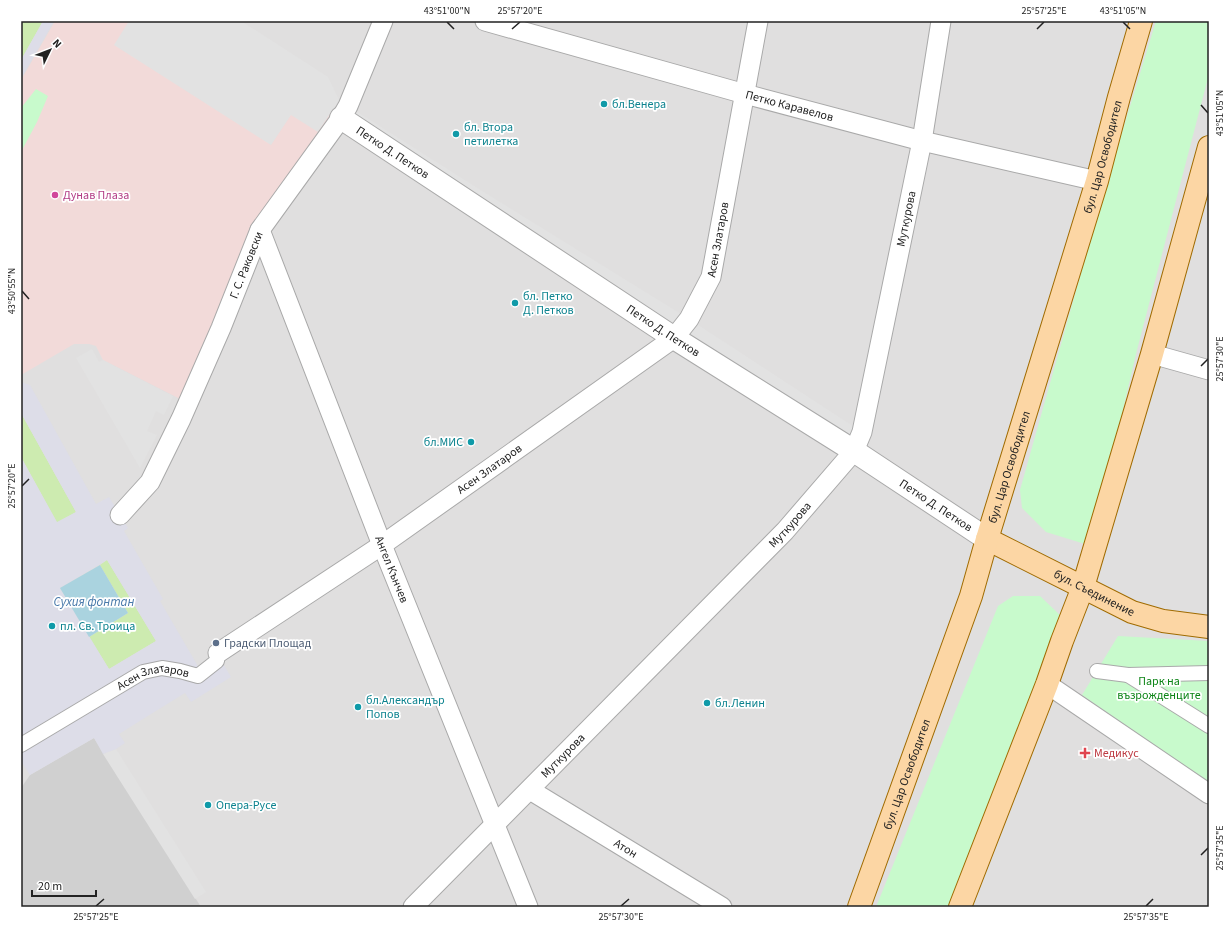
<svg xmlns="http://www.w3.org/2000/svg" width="1230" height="928" font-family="'Source Sans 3',sans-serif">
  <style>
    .residential { fill: #e0dfdf }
    .commercial { fill: #f2dad9 }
    .religious { fill: #d0d0d0 }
    .grass { fill: #cdebb0 }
    .park { fill: #c8facc }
    .parking { fill: #e2e2e2 }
    .plaza { fill: #dddde8; fill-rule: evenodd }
    .water { fill: #aad3df }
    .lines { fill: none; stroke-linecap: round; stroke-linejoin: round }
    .pedestrian-casing { stroke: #a9a9a9; stroke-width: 16 }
    .minor-casing { stroke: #a9a9a9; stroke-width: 21 }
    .tertiary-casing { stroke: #a9a9a9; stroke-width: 24 }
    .primary-casing { stroke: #a06b00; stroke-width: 24 }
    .pedestrian { stroke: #fff; stroke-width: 14 }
    .minor { stroke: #fff; stroke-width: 19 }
    .tertiary { stroke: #fff; stroke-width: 22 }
    .primary { stroke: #fcd6a4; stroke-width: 22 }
    .ticks { fill: none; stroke: #222; stroke-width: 1.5 }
    .culture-dot { fill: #0f9aa8; stroke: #fff; stroke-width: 1.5 }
    .hotel-dot { fill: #d1479c; stroke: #fff; stroke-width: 1.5 }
    .service-dot { fill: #5c6f8a; stroke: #fff; stroke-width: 1.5 }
    .health-dot { fill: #e0444e; stroke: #fff; stroke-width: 1.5 }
    .labels { text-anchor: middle; stroke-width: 3.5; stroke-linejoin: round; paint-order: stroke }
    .culture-label { font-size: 12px; fill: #0d838f; stroke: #fff; text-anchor: start }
    .street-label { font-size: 12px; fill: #222; stroke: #fff }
    .hotel-label { font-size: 12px; fill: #b23c85; stroke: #fff; text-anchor: start }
    .service-label { font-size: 12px; fill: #4e5e75; stroke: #fff; text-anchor: start }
    .park-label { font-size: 12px; fill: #0c8416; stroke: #fff }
    .health-label { font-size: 12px; fill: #be3a42; stroke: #fff; text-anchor: start }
    .water-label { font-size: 13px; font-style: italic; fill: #4a7aab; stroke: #fff }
    .neatline { fill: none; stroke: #222; stroke-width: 1.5 }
    .ticks-label { font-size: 10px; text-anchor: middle; fill: #222 }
  </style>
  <rect width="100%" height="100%" fill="#f2efe9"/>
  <path class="residential" d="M21 21H1209V907H21Z"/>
  <path class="commercial" d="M55 21H190L341 118 260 230 188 403 103 360 96 346 89 344H74L21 375V80Z"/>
  <path class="religious" d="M94 738 201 907H21V788L30 775Z"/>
  <path class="grass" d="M21 21H43L21 60Z
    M21 413 76 512 57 523 21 457Z
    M107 560 156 641 109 669 89 637 128 613 100 565Z"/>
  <path class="park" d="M1156 21H1209V74L1137 350 1104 490 1085 544 1046 532 1022 508 1020 490 1103 195Z
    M36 89 48 96 37 122 21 152V108Z
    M1013 596H1040L1061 616 1059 637 948 907H876L998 606Z
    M1118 636 1209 641V783L1082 695Z"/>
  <path class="parking" d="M129 21H241L328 77 339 100 318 132 291 115 271 145 114 45Z
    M348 106 482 191 689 319 862 432 854 451 341 118Z
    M92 349 99 362 103 360 173 396 164 415 156 411 147 431 157 435 140 468 76 358Z
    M116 749 206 892 195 899 103 754Z"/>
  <path class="plaza" d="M43 21H54L21 79V60Z
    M21 382 30 385 96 504 109 497 128 528 124 531 163 599 160 601 199 668 222 662 231 677 191 702 185 693 151 714 119 734 125 743 116 749 103 754 94 738 30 775 21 761V457L57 522 76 512 21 413ZM107 560 156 641 109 669 60 588Z"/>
  <path class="water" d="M100 565 128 613 89 637 60 588Z"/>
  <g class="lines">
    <g class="pedestrian-casing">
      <g id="pedestrian">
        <path d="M1097 671 1128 675 1209 673"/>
        <path d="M1128 675 1209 726"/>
        <path id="s1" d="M21 745 143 672 162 668 180 671 198 676 217 661 218 653"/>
      </g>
    </g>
    <g class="minor-casing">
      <g id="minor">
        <path id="s2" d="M485 21 745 94 922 141 1097 181"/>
        <path id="s3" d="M260 230 382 545 528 907"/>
        <path d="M1152 354 1209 370"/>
        <path id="s4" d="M120 515 150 482 181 419 221 328 260 230 341 118 348 106 383 21"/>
        <path id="s5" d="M218 653 382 545 674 338 689 319 711 277 758 21"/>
        <path d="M1047 684 1209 794"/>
        <path id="s6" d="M530 790 722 907"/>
        <path id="s7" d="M413 907 785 531 854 451 862 432 922 141 941 21"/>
      </g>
    </g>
    <g class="tertiary-casing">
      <g id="tertiary">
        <path id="s8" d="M341 118 674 338 854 451 987 539"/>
      </g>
    </g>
    <g class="primary-casing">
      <g id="primary">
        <path id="s9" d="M987 539 1132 612 1163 621 1209 627"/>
        <path id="s10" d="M859 907 971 596 987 539 1097 181 1119 97 1141 21"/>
        <path d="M960 907 1047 684 1062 641 1083 587 1152 354 1209 147"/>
      </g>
    </g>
    <use href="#pedestrian" class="pedestrian"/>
    <use href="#minor" class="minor"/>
    <use href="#tertiary" class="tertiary"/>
    <use href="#primary" class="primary"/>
  </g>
  <path class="ticks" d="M447 22 454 29M1123 22 1130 29M512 29 520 22M1037 29 1044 22M1201 105 1208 113M22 291 29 299M1201 366 1208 359M22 486 29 479M1201 855 1208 848M96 906 104 899M621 906 629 899M1146 906 1153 899"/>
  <g class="culture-dot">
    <circle cx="604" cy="104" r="4"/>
    <circle cx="456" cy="134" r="4"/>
    <circle cx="515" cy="303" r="4"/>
    <circle cx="471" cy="442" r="4"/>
    <circle cx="52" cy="626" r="4"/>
    <circle cx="707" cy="703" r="4"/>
    <circle cx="358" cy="707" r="4"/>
    <circle cx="208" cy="805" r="4"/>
  </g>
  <circle class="hotel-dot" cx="55" cy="195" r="4"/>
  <circle class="service-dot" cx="216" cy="643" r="4"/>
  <path class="health-dot" d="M1083 747h4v4h4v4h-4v4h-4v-4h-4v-4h4z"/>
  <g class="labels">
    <g class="culture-label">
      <text x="612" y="108">бл.Венера</text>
      <text x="464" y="131">бл. Втора<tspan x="464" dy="14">петилетка</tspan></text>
      <text x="523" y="300">бл. Петко<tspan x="523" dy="14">Д. Петков</tspan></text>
      <text x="463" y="446" text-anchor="end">бл.МИС</text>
      <text x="60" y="630">пл. Св. Троица</text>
      <text x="366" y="704">бл.Александър<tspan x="366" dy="14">Попов</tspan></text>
      <text x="715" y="707">бл.Ленин</text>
      <text x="216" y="809">Опера-Русе</text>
    </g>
    <g class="street-label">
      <text dy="4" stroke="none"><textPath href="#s2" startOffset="316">Петко Каравелов</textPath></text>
      <text dy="4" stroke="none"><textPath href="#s8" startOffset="62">Петко Д. Петков</textPath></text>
      <text dy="4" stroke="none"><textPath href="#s10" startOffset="789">бул. Цар Освободител</textPath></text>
      <text dy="4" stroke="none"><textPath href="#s7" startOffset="873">Муткурова</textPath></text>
      <text dy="4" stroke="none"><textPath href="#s5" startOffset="664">Асен Златаров</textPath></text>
      <text dy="4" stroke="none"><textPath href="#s4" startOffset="282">Г. С. Раковски</textPath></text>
      <text dy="4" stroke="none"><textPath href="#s8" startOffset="386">Петко Д. Петков</textPath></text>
      <text dy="4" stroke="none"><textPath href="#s10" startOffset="465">бул. Цар Освободител</textPath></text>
      <text dy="4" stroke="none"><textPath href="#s5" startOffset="328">Асен Златаров</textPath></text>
      <text dy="4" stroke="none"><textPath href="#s8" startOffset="710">Петко Д. Петков</textPath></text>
      <text dy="4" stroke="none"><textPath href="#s7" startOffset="537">Муткурова</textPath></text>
      <text dy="4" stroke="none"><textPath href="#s3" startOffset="364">Ангел Кънчев</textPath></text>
      <text dy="4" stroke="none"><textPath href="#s9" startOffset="120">бул. Съединение</textPath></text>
      <text dy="4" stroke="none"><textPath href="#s1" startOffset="151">Асен Златаров</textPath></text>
      <text dy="4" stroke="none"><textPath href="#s7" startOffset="213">Муткурова</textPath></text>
      <text dy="4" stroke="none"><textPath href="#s10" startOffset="141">бул. Цар Освободител</textPath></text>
      <text dy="4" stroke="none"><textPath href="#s6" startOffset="112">Атон</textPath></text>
    </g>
    <g class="hotel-label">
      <text x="63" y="199">Дунав Плаза</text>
    </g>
    <g class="service-label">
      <text x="224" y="647">Градски Площад</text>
    </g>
    <g class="park-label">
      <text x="1159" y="685">Парк на<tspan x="1159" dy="14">възрожденците</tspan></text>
    </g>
    <g class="health-label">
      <text x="1094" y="757">Медикус</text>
    </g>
    <g class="water-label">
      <text x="94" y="606">Сухия фонтан</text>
    </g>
  </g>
  <rect width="1230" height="928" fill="none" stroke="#ffffff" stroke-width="44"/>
  <g transform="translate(50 50) rotate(47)" stroke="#ffffff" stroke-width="3" paint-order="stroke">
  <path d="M0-3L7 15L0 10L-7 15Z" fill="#222222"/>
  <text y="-6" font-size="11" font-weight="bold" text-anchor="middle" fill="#222222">N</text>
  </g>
  <path d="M32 890v6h64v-6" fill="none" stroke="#222222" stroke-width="2"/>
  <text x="38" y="890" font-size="12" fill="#222222" stroke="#ffffff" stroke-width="3" paint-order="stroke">20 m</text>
  <rect x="22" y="22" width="1186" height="884" class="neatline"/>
  <g class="ticks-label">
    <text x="447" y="14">43°51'00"N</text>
    <text x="520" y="14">25°57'20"E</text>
    <text x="1044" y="14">25°57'25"E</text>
    <text x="1123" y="14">43°51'05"N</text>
    <text transform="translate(1219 113) rotate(-90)" y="4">43°51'05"N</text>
    <text transform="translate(11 291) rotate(-90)" y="4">43°50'55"N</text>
    <text transform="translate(1219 359) rotate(-90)" y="4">25°57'30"E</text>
    <text transform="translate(11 486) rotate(-90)" y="4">25°57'20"E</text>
    <text transform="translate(1219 848) rotate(-90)" y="4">25°57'35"E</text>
    <text x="96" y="920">25°57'25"E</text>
    <text x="621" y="920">25°57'30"E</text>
    <text x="1146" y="920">25°57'35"E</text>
  </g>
</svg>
